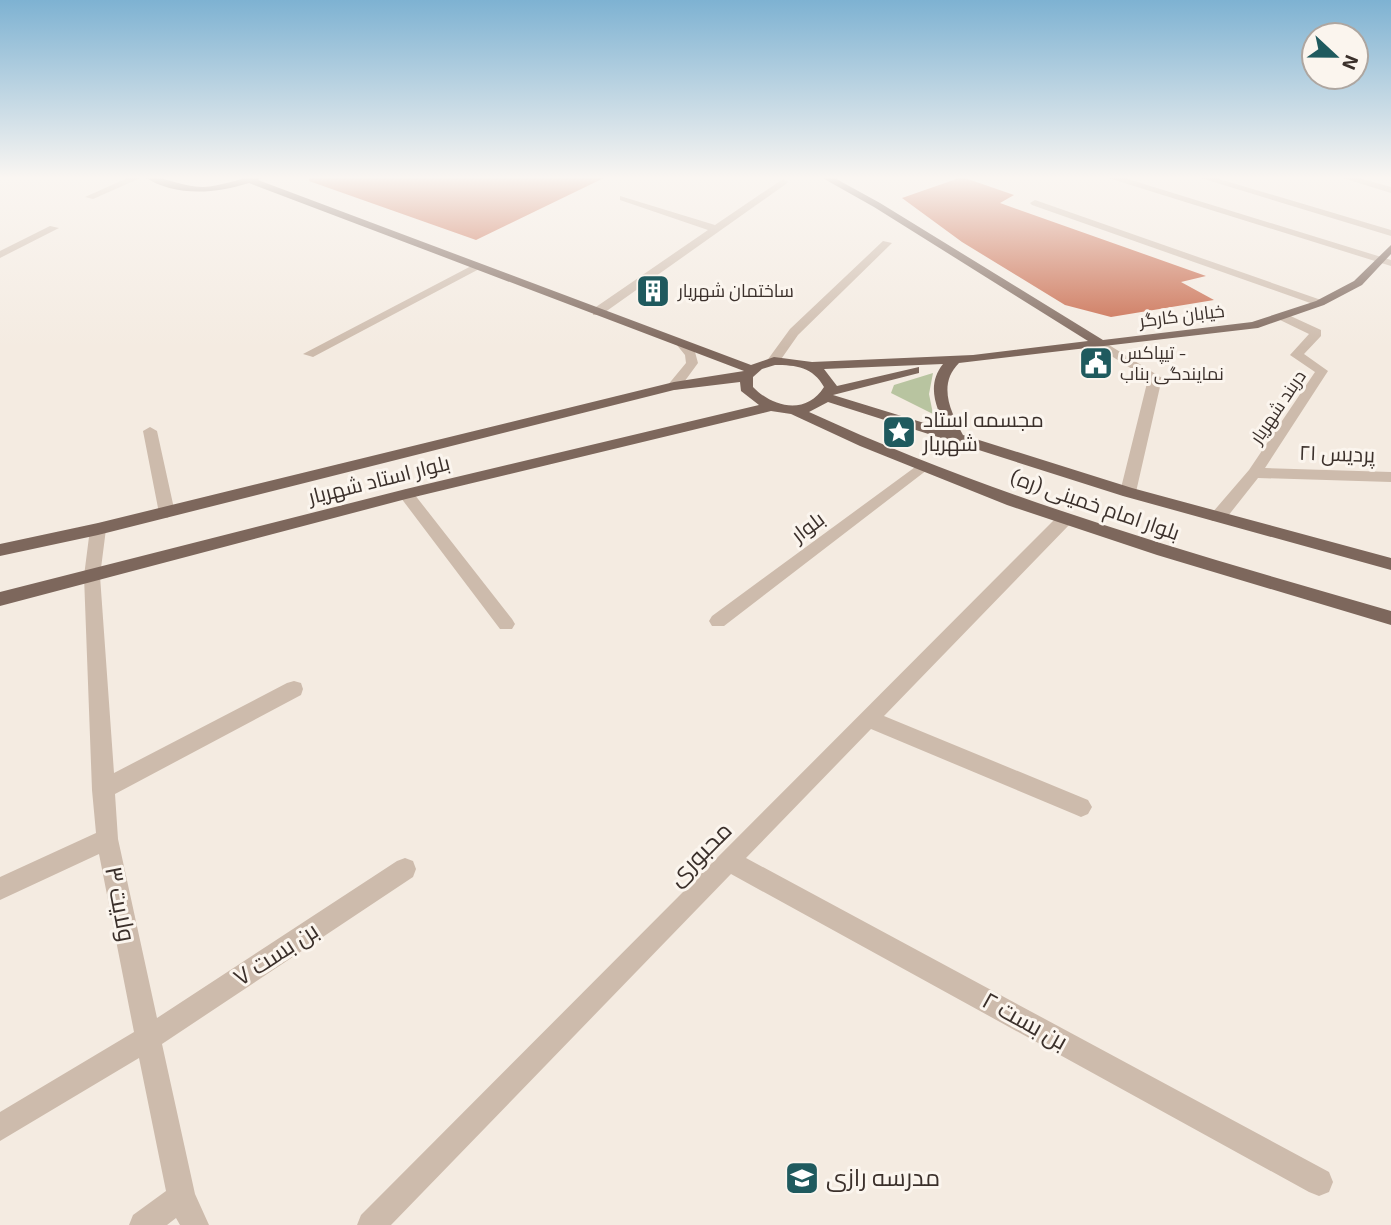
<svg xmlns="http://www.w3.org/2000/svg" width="1391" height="1225" font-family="'Exo 2',Cairo,sans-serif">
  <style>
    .green { fill: #b8c4a0 }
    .building { fill: #c8694b }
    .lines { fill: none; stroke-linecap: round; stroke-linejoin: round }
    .minor { fill: #cdbbac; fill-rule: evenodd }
    .major { fill: #7d675c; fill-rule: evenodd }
    .labels { text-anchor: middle; stroke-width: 6; stroke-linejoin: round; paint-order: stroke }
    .far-poi-label { font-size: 18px; fill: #3b302b; stroke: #fbf5ee; text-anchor: start }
    .far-street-label { font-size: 18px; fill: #3b302b; stroke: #fbf5ee }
    .poi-label { font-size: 21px; fill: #3b302b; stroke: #fbf5ee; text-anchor: start }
    .street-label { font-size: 21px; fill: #3b302b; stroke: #fbf5ee }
    .near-street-label { font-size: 24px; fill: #3b302b; stroke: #fbf5ee }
    .near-poi-label { font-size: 24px; fill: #3b302b; stroke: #fbf5ee; text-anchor: start }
  </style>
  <rect width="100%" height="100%" fill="#f4ebe1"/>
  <path class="green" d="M933 373 929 394 933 414 891 393 894 385Z"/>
  <path class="building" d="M309 176H608L476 240 309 181Z
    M962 177 1014 195 1000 203 1206 276 1181 282 1214 300 1111 317 1065 305 962 242 902 198Z"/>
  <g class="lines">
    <path class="minor" d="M132 176H145L93 199 85 197Z
      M1118 176 1391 260V266L1105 177Z
      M1194 176H1209L1391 230V236Z
      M1336 176H1352L1391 187V193Z
      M783 179 788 182 786 184 601 315H593V309L708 230 620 200V196L715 225Z
      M1035 200 1324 301 1326 303 1316 305 1032 205 1030 203Z
      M50 226 59 228 0 258V251Z
      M883 241 892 243 798 335 777 365H767L766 362 790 329Z
      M477 263 483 266 481 268 313 357 303 354Z
      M1284 313 1321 330V336L1304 354 1328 371 1265 468 1391 472V482L1258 478 1224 521H1212L1210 517 1212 513 1249 470 1315 372 1290 355 1309 334 1280 320V314Z
      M682 340 695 352 698 363 679 389 674 390 667 386 686 363 685 355 676 344Z
      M1101 340 1162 378 1136 492 1128 497 1120 492 1148 379 1097 347V341Z
      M150 427 157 431 175 513 167 518 159 513 143 431Z
      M922 462 927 464V470L724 626H712L709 621 712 616Z
      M406 489 411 490 512 619 515 624 512 629H500L401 498 398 494Z
      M1065 513 1073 519 1071 523 884 716 1088 800 1092 807 1088 814 1081 817 1074 814 871 729 746 858 1329 1172 1333 1182 1329 1192 1319 1196 1309 1192 731 874 391 1225H357L361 1215 1059 515Z
      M98 523 106 529 100 576 114 773 287 683 294 681 301 683 303 689 301 695 115 794 118 839 157 1018 397 861 405 858 413 861 416 869 413 877 162 1044 195 1194 209 1225H180L176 1218 167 1225H129L133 1215 166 1191 139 1058 0 1141V1112L134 1032 99 854 0 900V877L96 833 92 790 84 576 90 529Z"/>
    <path class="major" d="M143 176C163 176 182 187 203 187 224 186 243 176 263 176L258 180 751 365 774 357 812 362 973 355 1088 341 874 207 819 176H831L880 203 1103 340 1252 322 1316 301 1354 281 1391 245V254L1362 285 1324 305 1258 328 959 363C937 385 951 412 963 435L1132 488 1391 558V570L1123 496 828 402 809 412C996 498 1193 554 1391 611V625L1157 555 1007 505 860 446 791 414 771 411 406 499 0 606V592L406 489 759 405 741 391 740 382 674 390 98 535 0 556V544L98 523 674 382 744 371 249 183C214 194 174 197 143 176ZM943 364C926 385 936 408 947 430L833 395 919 373V367L837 386 824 369ZM775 365C796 365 813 367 824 387 807 415 773 408 753 387V377L762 369Z"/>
  </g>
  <linearGradient id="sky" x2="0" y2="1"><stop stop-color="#7eb2d2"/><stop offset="0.51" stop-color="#faf6f2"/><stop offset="1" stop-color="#faf6f2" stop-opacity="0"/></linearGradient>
  <rect width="1391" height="348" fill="url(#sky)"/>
  <defs>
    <g id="building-square" transform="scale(1.75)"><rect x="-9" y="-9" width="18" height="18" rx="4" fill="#1f5a5e" stroke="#fbf5ee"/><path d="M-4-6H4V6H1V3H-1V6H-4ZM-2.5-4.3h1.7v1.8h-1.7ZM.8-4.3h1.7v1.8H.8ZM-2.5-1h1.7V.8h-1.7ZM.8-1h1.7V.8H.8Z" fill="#fff"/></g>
    <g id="civic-square" transform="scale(1.75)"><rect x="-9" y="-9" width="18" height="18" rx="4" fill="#1f5a5e" stroke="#fbf5ee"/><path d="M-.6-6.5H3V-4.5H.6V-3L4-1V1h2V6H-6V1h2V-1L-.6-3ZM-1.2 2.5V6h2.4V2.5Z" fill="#fff"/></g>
    <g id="sight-square" transform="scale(1.75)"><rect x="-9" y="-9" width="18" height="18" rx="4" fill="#1f5a5e" stroke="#fbf5ee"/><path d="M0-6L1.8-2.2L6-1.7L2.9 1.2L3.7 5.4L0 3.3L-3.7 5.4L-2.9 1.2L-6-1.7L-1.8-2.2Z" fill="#fff"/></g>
    <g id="school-square" transform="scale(1.75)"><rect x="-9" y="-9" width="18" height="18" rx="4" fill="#1f5a5e" stroke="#fbf5ee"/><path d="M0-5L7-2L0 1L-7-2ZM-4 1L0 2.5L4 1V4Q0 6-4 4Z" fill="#fff"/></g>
  </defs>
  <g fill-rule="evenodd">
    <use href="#building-square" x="653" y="291"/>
    <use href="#civic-square" x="1096" y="363"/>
    <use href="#sight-square" x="899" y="432"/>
    <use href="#school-square" x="802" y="1178"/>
  </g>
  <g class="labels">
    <g class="far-poi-label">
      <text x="678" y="297">ساختمان شهریار</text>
      <text x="1120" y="359">تیپاکس -<tspan x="1120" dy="21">نمایندگی بناب</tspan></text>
    </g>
    <g class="far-street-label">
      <text transform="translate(1182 316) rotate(-7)" y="6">خیابان کارگر</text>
      <text transform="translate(1278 407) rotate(-56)" y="6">دربند شهریار</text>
    </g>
    <g class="poi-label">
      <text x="923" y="427">مجسمه استاد<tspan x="923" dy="24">شهریار</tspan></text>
    </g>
    <g class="street-label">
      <text transform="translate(1337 454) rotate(2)" y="7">پردیس ۲۱</text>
      <text transform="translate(379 480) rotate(-14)" y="7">بلوار استاد شهریار</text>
      <text transform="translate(1095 505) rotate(19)" y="7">بلوار امام خمینی (ره)</text>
      <text transform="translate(808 527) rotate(-37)" y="7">بلوار</text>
    </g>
    <g class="near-street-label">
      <text transform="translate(700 854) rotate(-45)" y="8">محبوری</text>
      <text transform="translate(120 904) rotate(79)" y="8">ولایت ۳</text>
      <text transform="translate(276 954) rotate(-33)" y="8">بن بست ۷</text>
      <text transform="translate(1025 1021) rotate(29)" y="8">بن بست ۲</text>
    </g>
    <g class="near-poi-label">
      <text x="826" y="1186">مدرسه رازی</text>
    </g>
  </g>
  <g transform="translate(1335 56) rotate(112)"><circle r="33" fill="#fbf5ee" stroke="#aea6a0" stroke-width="2"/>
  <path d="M0-5L12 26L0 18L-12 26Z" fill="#1f5a5e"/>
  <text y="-10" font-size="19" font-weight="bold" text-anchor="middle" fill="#3b302b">N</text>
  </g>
</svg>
